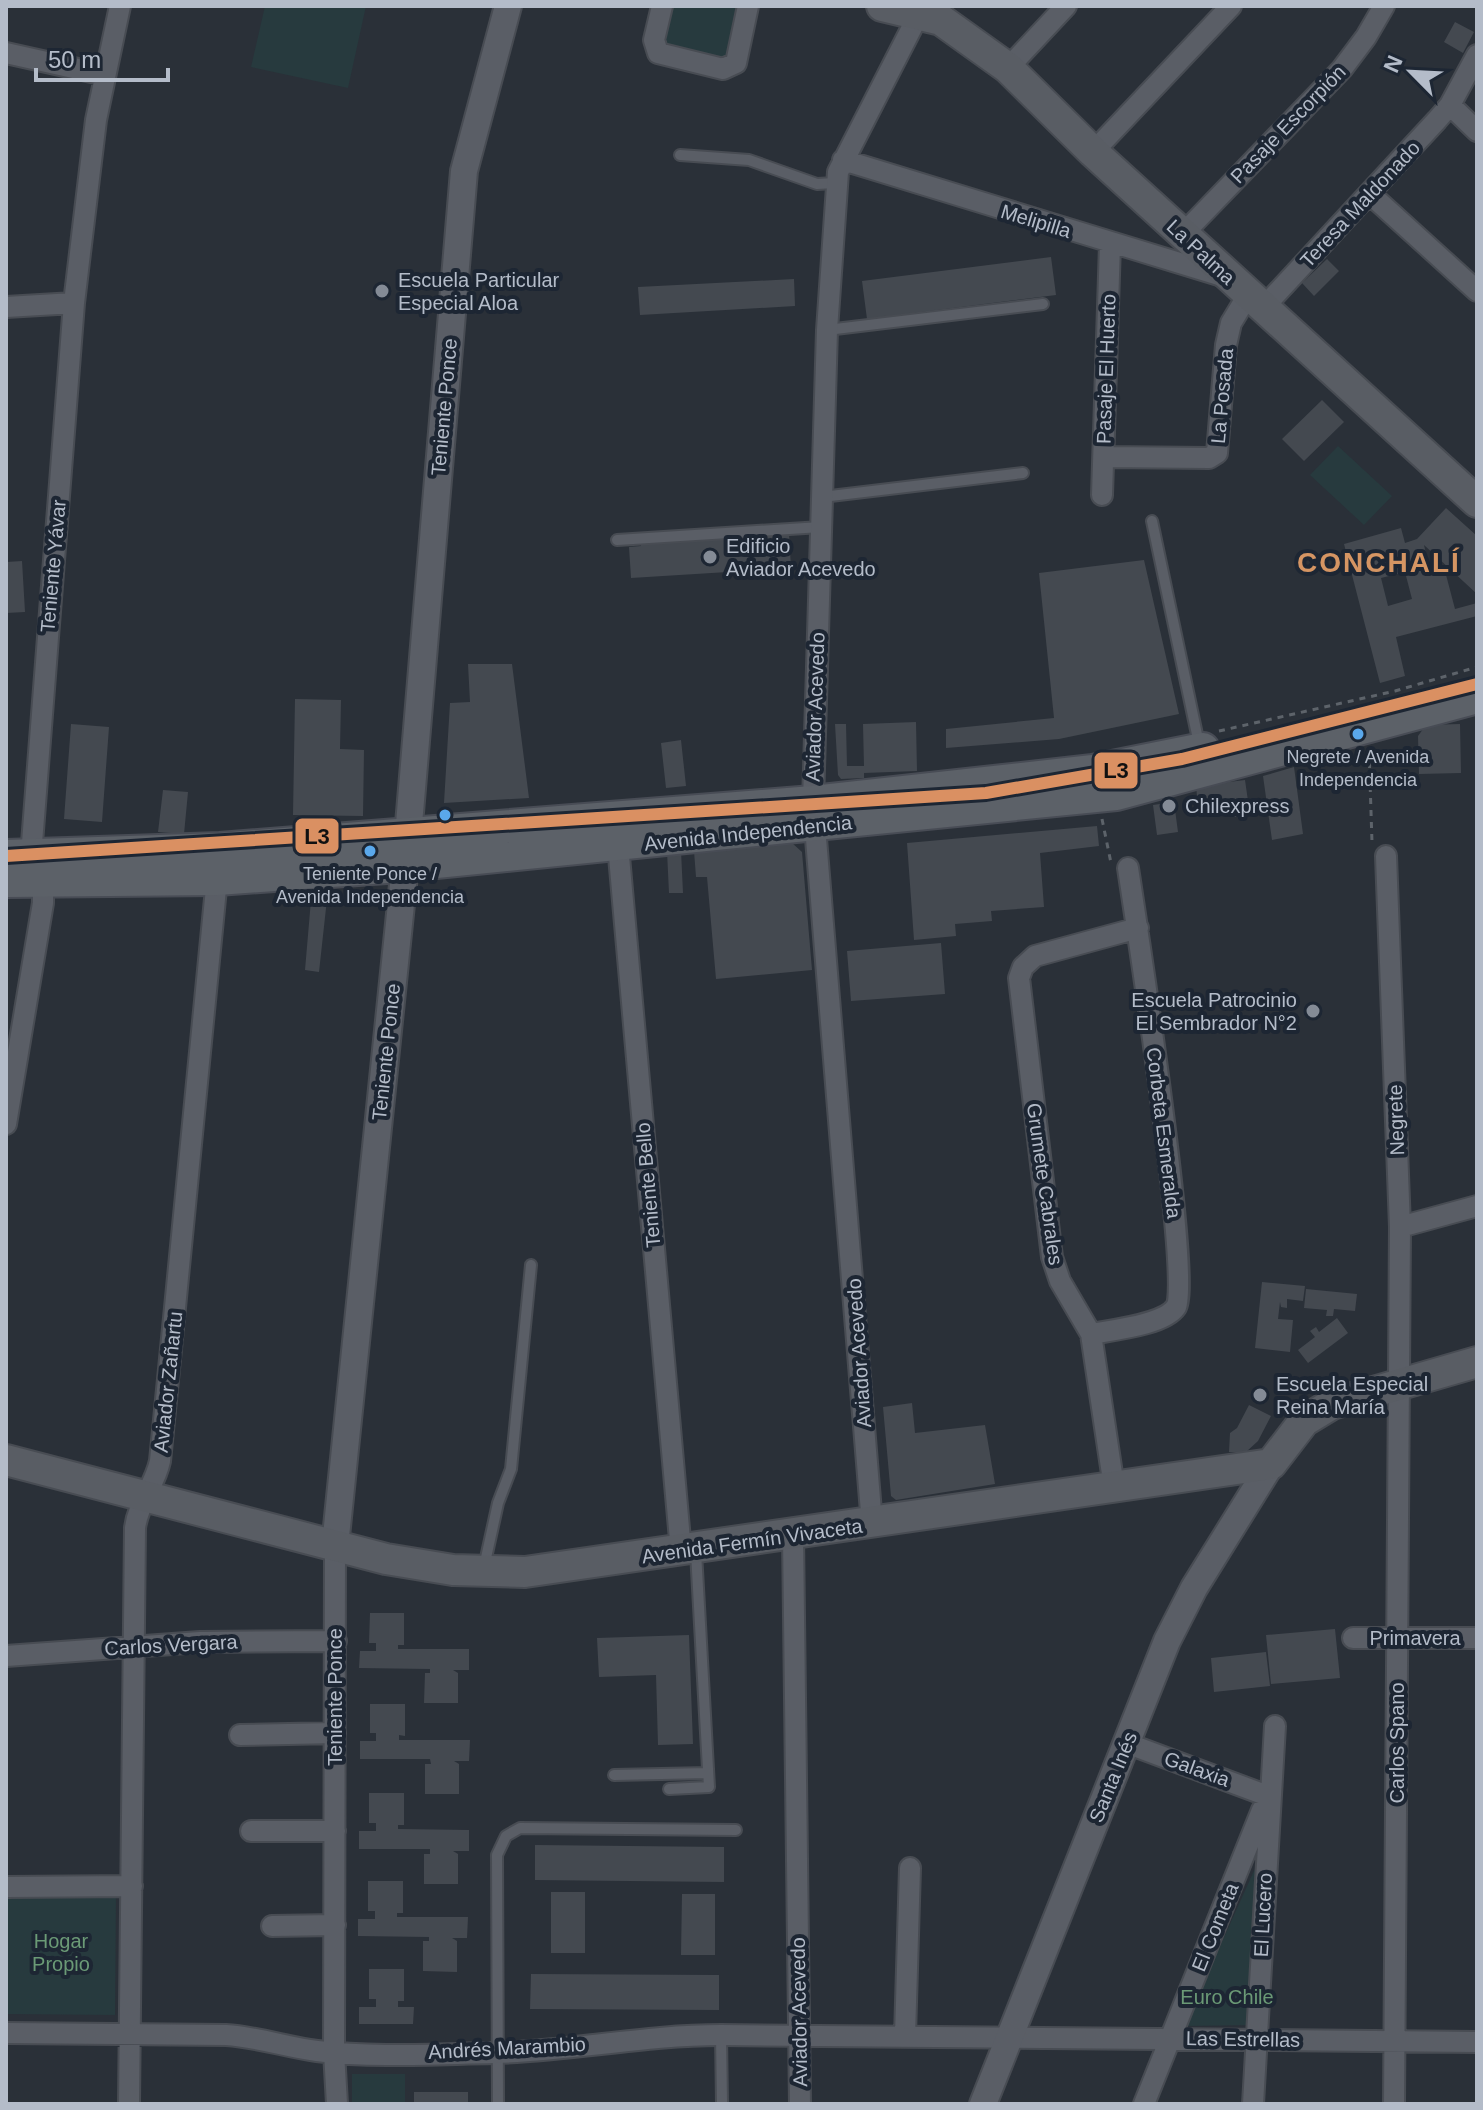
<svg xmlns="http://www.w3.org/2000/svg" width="1483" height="2110" font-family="Helvetica,sans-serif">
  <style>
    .green { fill: #273a3e }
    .building { fill: #444950; fill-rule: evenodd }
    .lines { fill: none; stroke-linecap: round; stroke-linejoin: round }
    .service-casing { stroke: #484c53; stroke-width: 14 }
    .minor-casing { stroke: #484c53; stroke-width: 24 }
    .tertiary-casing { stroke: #484c53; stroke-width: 30 }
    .secondary-casing { stroke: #484c53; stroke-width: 34 }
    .primary-casing { stroke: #484c55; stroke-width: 36 }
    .path { stroke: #5d636a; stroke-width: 3; stroke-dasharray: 6 6; stroke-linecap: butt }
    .service { stroke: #5a5e66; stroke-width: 10 }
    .minor { stroke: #5a5e66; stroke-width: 20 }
    .tertiary { stroke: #5a5e66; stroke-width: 26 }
    .secondary { stroke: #595d64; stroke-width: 30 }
    .primary { stroke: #5c6168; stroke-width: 32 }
    .metro-1-casing { stroke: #1d2633; stroke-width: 18 }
    .metro-1 { stroke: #da9062; stroke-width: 12 }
    .poi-dot { fill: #848b96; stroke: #1d2633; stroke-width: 3 }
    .bus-dot { fill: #5aa8eb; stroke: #1d2633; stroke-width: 3 }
    .labels { text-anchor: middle; stroke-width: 8; stroke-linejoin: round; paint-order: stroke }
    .bus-label { font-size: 18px; fill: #b4bcc9; stroke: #1d2633 }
    .street-label { font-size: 20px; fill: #b4bcc9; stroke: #1d2633 }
    .poi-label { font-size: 20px; fill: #b4bcc9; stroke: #1d2633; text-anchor: start }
    .park-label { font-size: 20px; fill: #6b9a76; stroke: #1d2633 }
    .district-label { font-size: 28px; font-weight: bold; letter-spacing: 2px; fill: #d59563; stroke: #1d2633 }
    .line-badge { stroke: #1d2633; stroke-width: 3 }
    .pale-badge-label { font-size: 22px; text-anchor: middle; font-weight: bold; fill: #111 }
  </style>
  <rect width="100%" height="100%" fill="#2a3038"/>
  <path class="green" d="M265 6H366L348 88 251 67Z
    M671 6H739L726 61 662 46Z
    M1338 446 1392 496 1364 525 1310 475Z
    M1262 1853 1256 2025 1184 2026Z
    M6 1891H116L115 2015 6 2014Z
    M352 2074H405V2104H352Z"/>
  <path class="building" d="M1455 22 1474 32 1463 53 1444 42Z
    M1051 257 1056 295 867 319 862 281Z
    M1327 259 1339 271 1314 296 1302 283Z
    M794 279 795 306 640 315 638 287Z
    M1322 400 1344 422 1304 461 1282 439Z
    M1446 508 1477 536V594L1424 545 1431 575 1445 571 1455 609 1477 603V616L1396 637 1405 676 1380 683 1344 544 1401 528 1405 543 1417 539ZM1405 572 1412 599 1388 606 1381 578Z
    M776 533 789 534 791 568 631 578 629 547 641 546V543Z
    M1144 560 1179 714 1059 739 946 748V729L1054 718 1039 573Z
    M22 561 25 612 6 613V562Z
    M468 664H512L529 798 444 803 450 703 470 702Z
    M295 699 341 700 340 749 364 750 363 816 293 815Z
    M916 722 917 771 864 773V778L841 779 838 775 835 724H846L847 766H864L863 724Z
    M71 724 109 727 102 822 64 819Z
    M1460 724 1461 773 1419 774 1418 736 1426 725Z
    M681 740 686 786 666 788 661 743Z
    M1294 767 1303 834 1272 840 1263 776Z
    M1245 780 1250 815 1234 817 1233 812 1199 816 1196 786Z
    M163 790 188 792 184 834 158 832Z
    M1174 802 1178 832 1157 835 1153 805Z
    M1097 826 1099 846 1040 853 1044 907 991 911 992 921 955 924 956 936 914 940 907 843Z
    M792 843 802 852 812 970 716 979 707 877H696L694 851Z
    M667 851H681L683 893H669Z
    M327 899 319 972 305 970 311 900Z
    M941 943 945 994 851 1001 847 951Z
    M1262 1282 1305 1286 1303 1301 1287 1299V1308L1281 1307 1280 1302 1278 1319 1293 1320 1290 1352 1255 1348Z
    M1306 1289 1357 1294 1355 1311 1334 1309 1333 1316H1326L1327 1310 1304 1308Z
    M1337 1318 1348 1333 1308 1363 1298 1350 1315 1337 1310 1331 1316 1327 1319 1332Z
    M912 1403 915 1433 985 1425 995 1484 896 1500 891 1496 883 1407Z
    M1249 1405 1271 1416 1258 1441 1246 1452H1229L1230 1433 1237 1428Z
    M370 1613H404V1645H398V1649H469V1670H453L458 1673V1703H424L425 1673H430V1669L359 1668 360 1651H376V1643H369Z
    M1335 1629 1340 1678 1271 1684 1266 1635Z
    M689 1635 693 1744 658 1745 656 1675 599 1677 597 1638Z
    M1266 1652 1270 1686 1214 1692 1211 1658Z
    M370 1704H405V1736L399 1735V1740H470L469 1761H454L459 1764V1794H425V1764H431L430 1759H360V1741H376V1733H370Z
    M369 1793H404V1825H398V1829L469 1830V1851H453L458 1854V1884H424V1854H430V1849H359V1831H376V1823H369Z
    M535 1845 724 1847V1882L535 1880Z
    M368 1881H403V1913H397V1917H468L467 1938H452L457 1941V1972L423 1971V1941H429V1937L358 1936V1919H375V1911H368Z
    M551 1892H585V1953H551Z
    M682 1894H715V1955H681Z
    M369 1969H404V2001H398V2007H414L413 2024H359V2007H376V1999H369Z
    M531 1974 719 1975V2010L530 2009Z
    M414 2092H468V2104H414Z"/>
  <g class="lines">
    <g class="service-casing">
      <path id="service" d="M680 155 749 160 817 184 835 183
        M827 330 1043 304
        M822 497 1023 473
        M1152 521 1199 744
        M617 540 821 527
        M484 1567 498 1503 511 1469 531 1265
        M614 1775 708 1773
        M669 1789 709 1787 696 1552
        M721 2035 722 2104
        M498 2104 497 1855 506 1836 520 1828 736 1830"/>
    </g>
    <g class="minor-casing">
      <path id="minor" d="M662 6 654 40 658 53 723 69 736 63 748 6
        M6 53 105 75
        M1008 68 1066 6
        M1450 105 1477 131
        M1093 152 1231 6
        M843 160 1222 276
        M1370 194 1477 291
        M1182 235 1342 69 1366 37 1384 6
        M6 307 74 303
        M1263 308 1437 120 1450 105 1477 55
        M1104 457 1209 458 1217 453 1226 345 1231 323 1248 295
        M1102 495 1110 244
        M617 834 681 1551
        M1386 856 1400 1227 1394 2104
        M6 1124 43 903V881L32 843 74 303 96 120 120 6
        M1400 1227 1477 1206
        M1091 1334C1112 1330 1164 1325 1176 1307 1192 1283 1136 921 1128 868
        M1114 1487 1091 1334 1060 1281 1052 1257 1019 978 1023 967 1035 956 1138 928
        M872 1524 813 802 827 330 838 172 923 6
        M793 1535 800 2104
        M335 1546 334 2052 337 2104
        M1353 1638H1477
        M6 1656 200 1642 336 1641
        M240 1735 335 1733
        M1126 1743 1268 1796
        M251 1831H335
        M6 1887 132 1886
        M272 1926 335 1925
        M6 2033 226 2035C258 2037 286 2047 317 2051 375 2058 436 2054 495 2053 571 2051 645 2035 721 2035L1477 2042
        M905 2036 910 1868
        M129 2104 135 1528C138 1503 155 1485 160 1461L218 868
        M1144 2104 1262 1810
        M1253 2104 1275 1726"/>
    </g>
    <g class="tertiary-casing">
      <path id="tertiary" d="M335 1546 408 836 464 171 508 6
        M983 2104 1167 1641 1194 1588 1271 1464"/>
    </g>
    <g class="secondary-casing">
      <path id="secondary" d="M882 6 941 20 1008 68 1093 152 1477 502
        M6 1460 386 1559 453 1570 525 1572 1271 1464 1304 1421 1332 1404 1477 1362"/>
    </g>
    <g class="primary-casing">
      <path id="primary" d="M6 856 220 849 813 802 1093 771 1203 749
        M6 881 217 879 386 867 1116 794 1477 697"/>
    </g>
    <path class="path" d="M1219 731 1395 691 1477 667
      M1369 750 1372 842
      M1102 819 1111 863"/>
    <use href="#service" class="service"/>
    <use href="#minor" class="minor"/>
    <use href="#tertiary" class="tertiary"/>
    <use href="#secondary" class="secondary"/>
    <use href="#primary" class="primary"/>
    <g class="metro-1-casing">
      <path id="metro-1" d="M6 856 986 793 1182 759 1477 684"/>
    </g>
    <use href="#metro-1" class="metro-1"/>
  </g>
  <g class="poi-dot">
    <circle cx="382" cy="291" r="8"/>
    <circle cx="710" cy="557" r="8"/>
    <circle cx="1169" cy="806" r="8"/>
    <circle cx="1313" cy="1011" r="8"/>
    <circle cx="1260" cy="1395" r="8"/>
  </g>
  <g class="bus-dot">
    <circle cx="1358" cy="734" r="7"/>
    <circle cx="445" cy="815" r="7"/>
    <circle cx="370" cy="851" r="7"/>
  </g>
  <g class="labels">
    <g class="bus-label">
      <text x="1358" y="763">Negrete / Avenida<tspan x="1358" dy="23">Independencia</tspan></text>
      <text x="370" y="880">Teniente Ponce /<tspan x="370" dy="23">Avenida Independencia</tspan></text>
    </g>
    <g class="street-label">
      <text transform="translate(1288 124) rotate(-46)" y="7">Pasaje Escorpión</text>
      <text transform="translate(1360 204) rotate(-47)" y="7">Teresa Maldonado</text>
      <text transform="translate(1036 221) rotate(17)" y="7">Melipilla</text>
      <text transform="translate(1201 252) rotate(43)" y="7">La Palma</text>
      <text transform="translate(1106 369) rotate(-88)" y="7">Pasaje El Huerto</text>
      <text transform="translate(1222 396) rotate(-85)" y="7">La Posada</text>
      <text transform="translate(444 407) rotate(-85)" y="7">Teniente Ponce</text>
      <text transform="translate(53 566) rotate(-85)" y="7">Teniente Yávar</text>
      <text transform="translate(815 707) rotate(-88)" y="7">Aviador Acevedo</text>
      <text transform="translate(748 833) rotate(-6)" y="7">Avenida Independencia</text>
      <text transform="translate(386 1052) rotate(-84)" y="7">Teniente Ponce</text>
      <text transform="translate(1396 1120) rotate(-92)" y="7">Negrete</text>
      <text transform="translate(1164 1133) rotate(83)" y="7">Corbeta Esmeralda</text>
      <text transform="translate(1045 1184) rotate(82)" y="7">Grumete Cabrales</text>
      <text transform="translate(648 1185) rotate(-95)" y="7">Teniente Bello</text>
      <text transform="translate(859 1353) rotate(-94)" y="7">Aviador Acevedo</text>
      <text transform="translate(168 1382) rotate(-84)" y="7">Aviador Zañartu</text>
      <text transform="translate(752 1541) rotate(-8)" y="7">Avenida Fermín Vivaceta</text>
      <text x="1415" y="1645">Primavera</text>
      <text transform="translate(171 1645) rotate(-3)" y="7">Carlos Vergara</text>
      <text transform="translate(335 1697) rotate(-90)" y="7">Teniente Ponce</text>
      <text transform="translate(1397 1743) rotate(-90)" y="7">Carlos Spano</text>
      <text transform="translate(1197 1769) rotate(20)" y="7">Galaxia</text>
      <text transform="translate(1113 1777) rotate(-68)" y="7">Santa Inés</text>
      <text transform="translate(1263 1915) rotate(-87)" y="7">El Lucero</text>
      <text transform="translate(1215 1927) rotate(-68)" y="7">El Cometa</text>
      <text transform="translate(799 2012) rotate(-91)" y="7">Aviador Acevedo</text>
      <text transform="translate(1243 2039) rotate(1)" y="7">Las Estrellas</text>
      <text transform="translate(507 2048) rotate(-3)" y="7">Andrés Marambio</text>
    </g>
    <g class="poi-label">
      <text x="398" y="287">Escuela Particular<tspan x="398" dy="23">Especial Aloa</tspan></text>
      <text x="726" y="553">Edificio<tspan x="726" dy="23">Aviador Acevedo</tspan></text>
      <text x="1185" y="813">Chilexpress</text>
      <text x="1297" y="1007" text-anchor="end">Escuela Patrocinio<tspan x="1297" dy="23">El Sembrador N°2</tspan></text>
      <text x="1276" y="1391">Escuela Especial<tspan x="1276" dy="23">Reina María</tspan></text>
    </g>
    <g class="park-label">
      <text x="61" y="1948">Hogar<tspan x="61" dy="23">Propio</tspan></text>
      <text x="1227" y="2004">Euro Chile</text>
    </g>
    <g class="district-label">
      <text x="1379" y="572">CONCHALÍ</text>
    </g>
  </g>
  <g class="line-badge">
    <rect x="1093" y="751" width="46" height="39" rx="8" fill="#da9062"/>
    <rect x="294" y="817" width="46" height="38" rx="8" fill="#da9062"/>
  </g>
  <g class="pale-badge-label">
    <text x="1116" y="778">L3</text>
    <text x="317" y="844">L3</text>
  </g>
  <rect width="1483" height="2110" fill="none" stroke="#b4bcc9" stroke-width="16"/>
  <g transform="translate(1411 72) rotate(294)" stroke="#1d2633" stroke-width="6" paint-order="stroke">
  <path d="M0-6L14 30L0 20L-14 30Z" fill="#b4bcc9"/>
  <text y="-12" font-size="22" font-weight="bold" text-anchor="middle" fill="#b4bcc9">N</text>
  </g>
  <path d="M36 68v12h132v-12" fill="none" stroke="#b4bcc9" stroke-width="4"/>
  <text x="48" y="68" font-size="24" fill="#b4bcc9" stroke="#1d2633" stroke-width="6" paint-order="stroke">50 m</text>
</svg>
